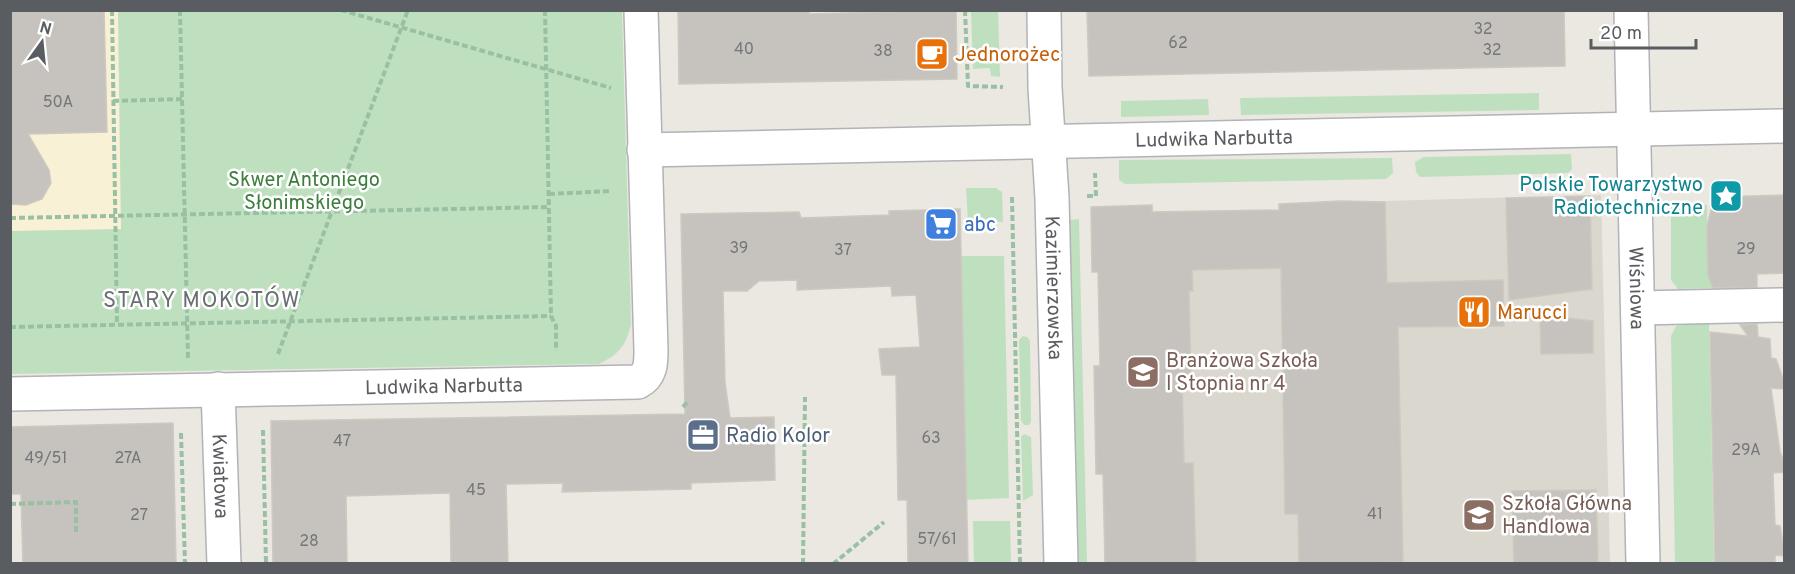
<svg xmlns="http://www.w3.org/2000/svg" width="1795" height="574" font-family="Overpass,sans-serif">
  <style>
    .commercial { fill: #f9f1d6 }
    .education { fill: #dad7cf }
    .green { fill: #bfe0bf }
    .building { fill: #c6c3be; stroke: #cec9bf; stroke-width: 1.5 }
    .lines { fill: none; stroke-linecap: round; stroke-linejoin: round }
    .minor-casing { stroke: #b1b3b7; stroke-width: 36 }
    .path { stroke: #99c0a3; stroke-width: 4; stroke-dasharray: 6 3; stroke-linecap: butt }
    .minor { stroke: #fff; stroke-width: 33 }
    .labels { text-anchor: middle; stroke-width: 5; stroke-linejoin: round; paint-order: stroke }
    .number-label { font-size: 16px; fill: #747678 }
    .food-label { font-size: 20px; fill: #c56008; stroke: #fff; text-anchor: start }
    .street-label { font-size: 20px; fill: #595c60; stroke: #fff }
    .park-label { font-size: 20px; fill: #3c7c3d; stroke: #fff }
    .culture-label { font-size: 20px; fill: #0d838f; stroke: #fff; text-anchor: end }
    .shop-label { font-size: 20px; fill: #366cbe; stroke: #fff; text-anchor: start }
    .education-label { font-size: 20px; fill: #785e54; stroke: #fff; text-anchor: start }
    .service-label { font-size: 20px; fill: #4e5e75; stroke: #fff; text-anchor: start }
    .quarter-label { font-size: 22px; letter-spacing: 1.5px; fill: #6a6e72; stroke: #fff }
  </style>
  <rect width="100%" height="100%" fill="#eae8e0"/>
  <path class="commercial" d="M10 11H118L121 230 11 231Z"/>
  <path class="education" d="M1601 195 1610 563H1105L1103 474H1096L1094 366H1100L1098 272H1092L1091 207 1152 205 1153 212 1279 210V204Z"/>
  <path class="green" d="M118 11H622L631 324C626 346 619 354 599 364L11 374V231L121 229Z
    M971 11H998L1000 77 991 76 990 68 973 69Z
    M1539 93V110L1241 115 1240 98Z
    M1208 99 1209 115 1121 117V101Z
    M1571 154 1572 169 1568 173 1420 177 1416 172 1415 162 1424 157Z
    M1392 158 1393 173 1386 179 1125 184 1119 180V160Z
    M996 188 1002 192 1003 222 968 221 966 188Z
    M1671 205H1707L1708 274 1714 288 1678 289 1671 280Z
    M1079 219 1087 563H1078L1069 220Z
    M961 256H1004L1009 498 966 500Z
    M1687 324H1709L1714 563H1675L1671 336 1676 326Z
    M1023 336 1027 337 1030 341 1031 422 1029 425H1024L1021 420 1019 340Z
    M1024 434 1031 437 1033 495 1023 501 1021 437Z
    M973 521H1010L1011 563H974Z"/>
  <path class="building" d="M10 10H104L107 132 28 134 49 170 51 183 42 199 26 205 10 204Z
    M678 10H809V14L956 10 957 79 679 84Z
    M1087 10H1564L1565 66 1089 76Z
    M1785 195V273L1757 274V287L1713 288 1708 275 1707 227 1714 197Z
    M1590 196 1592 289 1509 300 1506 198Z
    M1341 201 1385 202 1387 283 1503 280 1504 326 1398 327 1403 562 1299 564 1298 514H1285L1281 268 1192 270 1193 291H1189L1191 377H1182L1184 463H1193L1196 564H1105L1103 474H1096L1094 366H1100L1098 272H1092L1091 207 1152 205V212L1279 210V204Z
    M960 209 968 564H908L907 500H898L896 375H882L879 349 920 347 916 295 892 296 891 286 797 290V280L759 281 747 291H723L725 382 730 418 774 417 775 480 691 483V489L562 492 563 483 506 484 508 564H451L450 493 346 496 347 564H273L271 421 685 414 681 214 799 212 801 218 889 215V211Z
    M1540 315 1593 321V353L1541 354Z
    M1757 324 1758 337 1770 339 1771 358 1776 359 1785 385V389L1771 388 1780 452 1785 464V472L1773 473 1775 525 1780 526 1785 556 1775 555V564H1715L1710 332 1748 336 1740 325Z
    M173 423 176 564H23L21 494H10V427Z
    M1596 490 1598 564H1514L1512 491Z"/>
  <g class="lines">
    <g class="minor-casing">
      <g id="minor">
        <path id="s1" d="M1044 10 1045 88 1052 198 1061 564"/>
        <path id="s2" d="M1631 10 1643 564"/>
        <path id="s3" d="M644 150 1784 126"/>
        <path d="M1638 308 1784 305"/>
        <path id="s4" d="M218 389 224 564"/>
        <path id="s5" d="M10 394 638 382C651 375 651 363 651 350L641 10"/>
      </g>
    </g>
    <path class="path" d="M112 10 117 325
      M180 10 188 358
      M341 10 611 88
      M545 10 551 316 556 326V351
      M965 10 968 86 1003 87
      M113 101 182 99
      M549 194 611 191
      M1087 196H1096L1095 173
      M1012 197 1020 564
      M10 218 549 207
      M10 327 551 316
      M278 354 408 10
      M683 407 688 401
      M263 430 266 564
      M181 433 185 564
      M10 504 76 502V532
      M803 564 805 397
      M833 564 884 522"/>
    <use href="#minor" class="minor"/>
  </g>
  <defs>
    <g id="cafe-square" transform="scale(1.725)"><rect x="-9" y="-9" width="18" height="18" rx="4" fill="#e8710a" stroke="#fff"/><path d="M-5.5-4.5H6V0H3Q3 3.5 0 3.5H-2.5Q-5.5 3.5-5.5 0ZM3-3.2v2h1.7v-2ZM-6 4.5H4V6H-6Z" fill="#fff"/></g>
    <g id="sight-square" transform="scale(1.725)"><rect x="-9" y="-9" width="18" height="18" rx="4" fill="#0f9aa8" stroke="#fff"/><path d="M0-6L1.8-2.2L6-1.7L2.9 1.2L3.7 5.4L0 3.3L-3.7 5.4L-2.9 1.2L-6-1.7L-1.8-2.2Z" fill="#fff"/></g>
    <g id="supermarket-square" transform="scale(1.725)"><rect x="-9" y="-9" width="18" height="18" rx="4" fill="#3f7fe0" stroke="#fff"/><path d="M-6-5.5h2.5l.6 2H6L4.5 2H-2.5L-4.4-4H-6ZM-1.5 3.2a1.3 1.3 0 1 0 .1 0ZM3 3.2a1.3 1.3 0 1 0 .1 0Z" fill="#fff"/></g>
    <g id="restaurant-square" transform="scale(1.725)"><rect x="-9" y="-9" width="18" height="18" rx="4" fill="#e8710a" stroke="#fff"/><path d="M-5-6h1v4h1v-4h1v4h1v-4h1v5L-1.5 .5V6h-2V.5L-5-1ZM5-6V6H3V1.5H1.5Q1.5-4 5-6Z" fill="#fff"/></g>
    <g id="school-square" transform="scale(1.725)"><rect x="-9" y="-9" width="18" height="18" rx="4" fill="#8d6e63" stroke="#fff"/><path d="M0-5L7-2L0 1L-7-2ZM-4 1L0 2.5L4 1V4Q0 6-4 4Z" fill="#fff"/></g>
    <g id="office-square" transform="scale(1.725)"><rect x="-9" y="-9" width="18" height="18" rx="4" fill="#5c6f8a" stroke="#fff"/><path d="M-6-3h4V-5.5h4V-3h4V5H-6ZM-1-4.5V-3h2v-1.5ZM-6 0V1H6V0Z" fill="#fff"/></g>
    <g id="university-square" transform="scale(1.725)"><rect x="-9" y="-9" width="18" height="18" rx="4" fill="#8d6e63" stroke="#fff"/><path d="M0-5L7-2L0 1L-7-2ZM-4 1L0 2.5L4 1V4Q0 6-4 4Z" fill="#fff"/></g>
  </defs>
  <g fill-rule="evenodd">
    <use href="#cafe-square" x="932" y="54"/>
    <use href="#sight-square" x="1726" y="196"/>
    <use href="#supermarket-square" x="941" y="224"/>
    <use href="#restaurant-square" x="1474" y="312"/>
    <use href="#school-square" x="1143" y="372"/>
    <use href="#office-square" x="703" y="435"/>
    <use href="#university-square" x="1479" y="515"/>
  </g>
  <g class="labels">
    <g class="number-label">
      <text x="1483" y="34">32</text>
      <text x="1178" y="48">62</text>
      <text x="744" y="54">40</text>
      <text x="1492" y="55">32</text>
      <text x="883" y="56">38</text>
      <text x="58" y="107">50A</text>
      <text x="739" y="253">39</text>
      <text x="1746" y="254">29</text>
      <text x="843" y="255">37</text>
      <text x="931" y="443">63</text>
      <text x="342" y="446">47</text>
      <text x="1746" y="455">29A</text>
      <text x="46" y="463">49/51</text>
      <text x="128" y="463">27A</text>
      <text x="476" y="495">45</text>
      <text x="1375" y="519">41</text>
      <text x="139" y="520">27</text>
      <text x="937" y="544">57/61</text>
      <text x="309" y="546">28</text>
    </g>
    <g class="food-label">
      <text x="955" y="61">Jednorożec</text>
      <text x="1497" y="319">Marucci</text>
    </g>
    <g class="street-label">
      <text dy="7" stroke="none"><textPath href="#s3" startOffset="570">Ludwika Narbutta</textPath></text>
      <text dy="7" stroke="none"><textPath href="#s1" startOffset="278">Kazimierzowska</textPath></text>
      <text dy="7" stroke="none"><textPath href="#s2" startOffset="278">Wiśniowa</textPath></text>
      <text dy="7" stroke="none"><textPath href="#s5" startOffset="434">Ludwika Narbutta</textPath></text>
      <text dy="7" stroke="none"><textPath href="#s4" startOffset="87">Kwiatowa</textPath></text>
    </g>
    <g class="park-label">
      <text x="304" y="186">Skwer Antoniego<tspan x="304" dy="23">Słonimskiego</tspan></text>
    </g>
    <g class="culture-label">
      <text x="1703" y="191">Polskie Towarzystwo<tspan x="1703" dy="23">Radiotechniczne</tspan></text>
    </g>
    <g class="shop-label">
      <text x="964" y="231">abc</text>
    </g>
    <g class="education-label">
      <text x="1166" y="367">Branżowa Szkoła<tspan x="1166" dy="23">I Stopnia nr 4</tspan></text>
      <text x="1502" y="510">Szkoła Główna<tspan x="1502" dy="23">Handlowa</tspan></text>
    </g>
    <g class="service-label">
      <text x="726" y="442">Radio Kolor</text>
    </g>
    <g class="quarter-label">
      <text x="202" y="307">STARY MOKOTÓW</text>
    </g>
  </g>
  <rect width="1795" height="574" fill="none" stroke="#595c60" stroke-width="24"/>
  <g transform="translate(42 42) rotate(15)" stroke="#ffffff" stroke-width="4.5" paint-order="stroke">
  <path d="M0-4.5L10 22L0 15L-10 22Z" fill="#595c60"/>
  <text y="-9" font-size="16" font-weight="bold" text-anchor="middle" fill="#595c60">N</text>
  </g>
  <path d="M1591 39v9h105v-9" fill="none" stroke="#595c60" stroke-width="3"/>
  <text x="1600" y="39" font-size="18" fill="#595c60" stroke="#ffffff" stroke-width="4.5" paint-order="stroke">20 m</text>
</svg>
